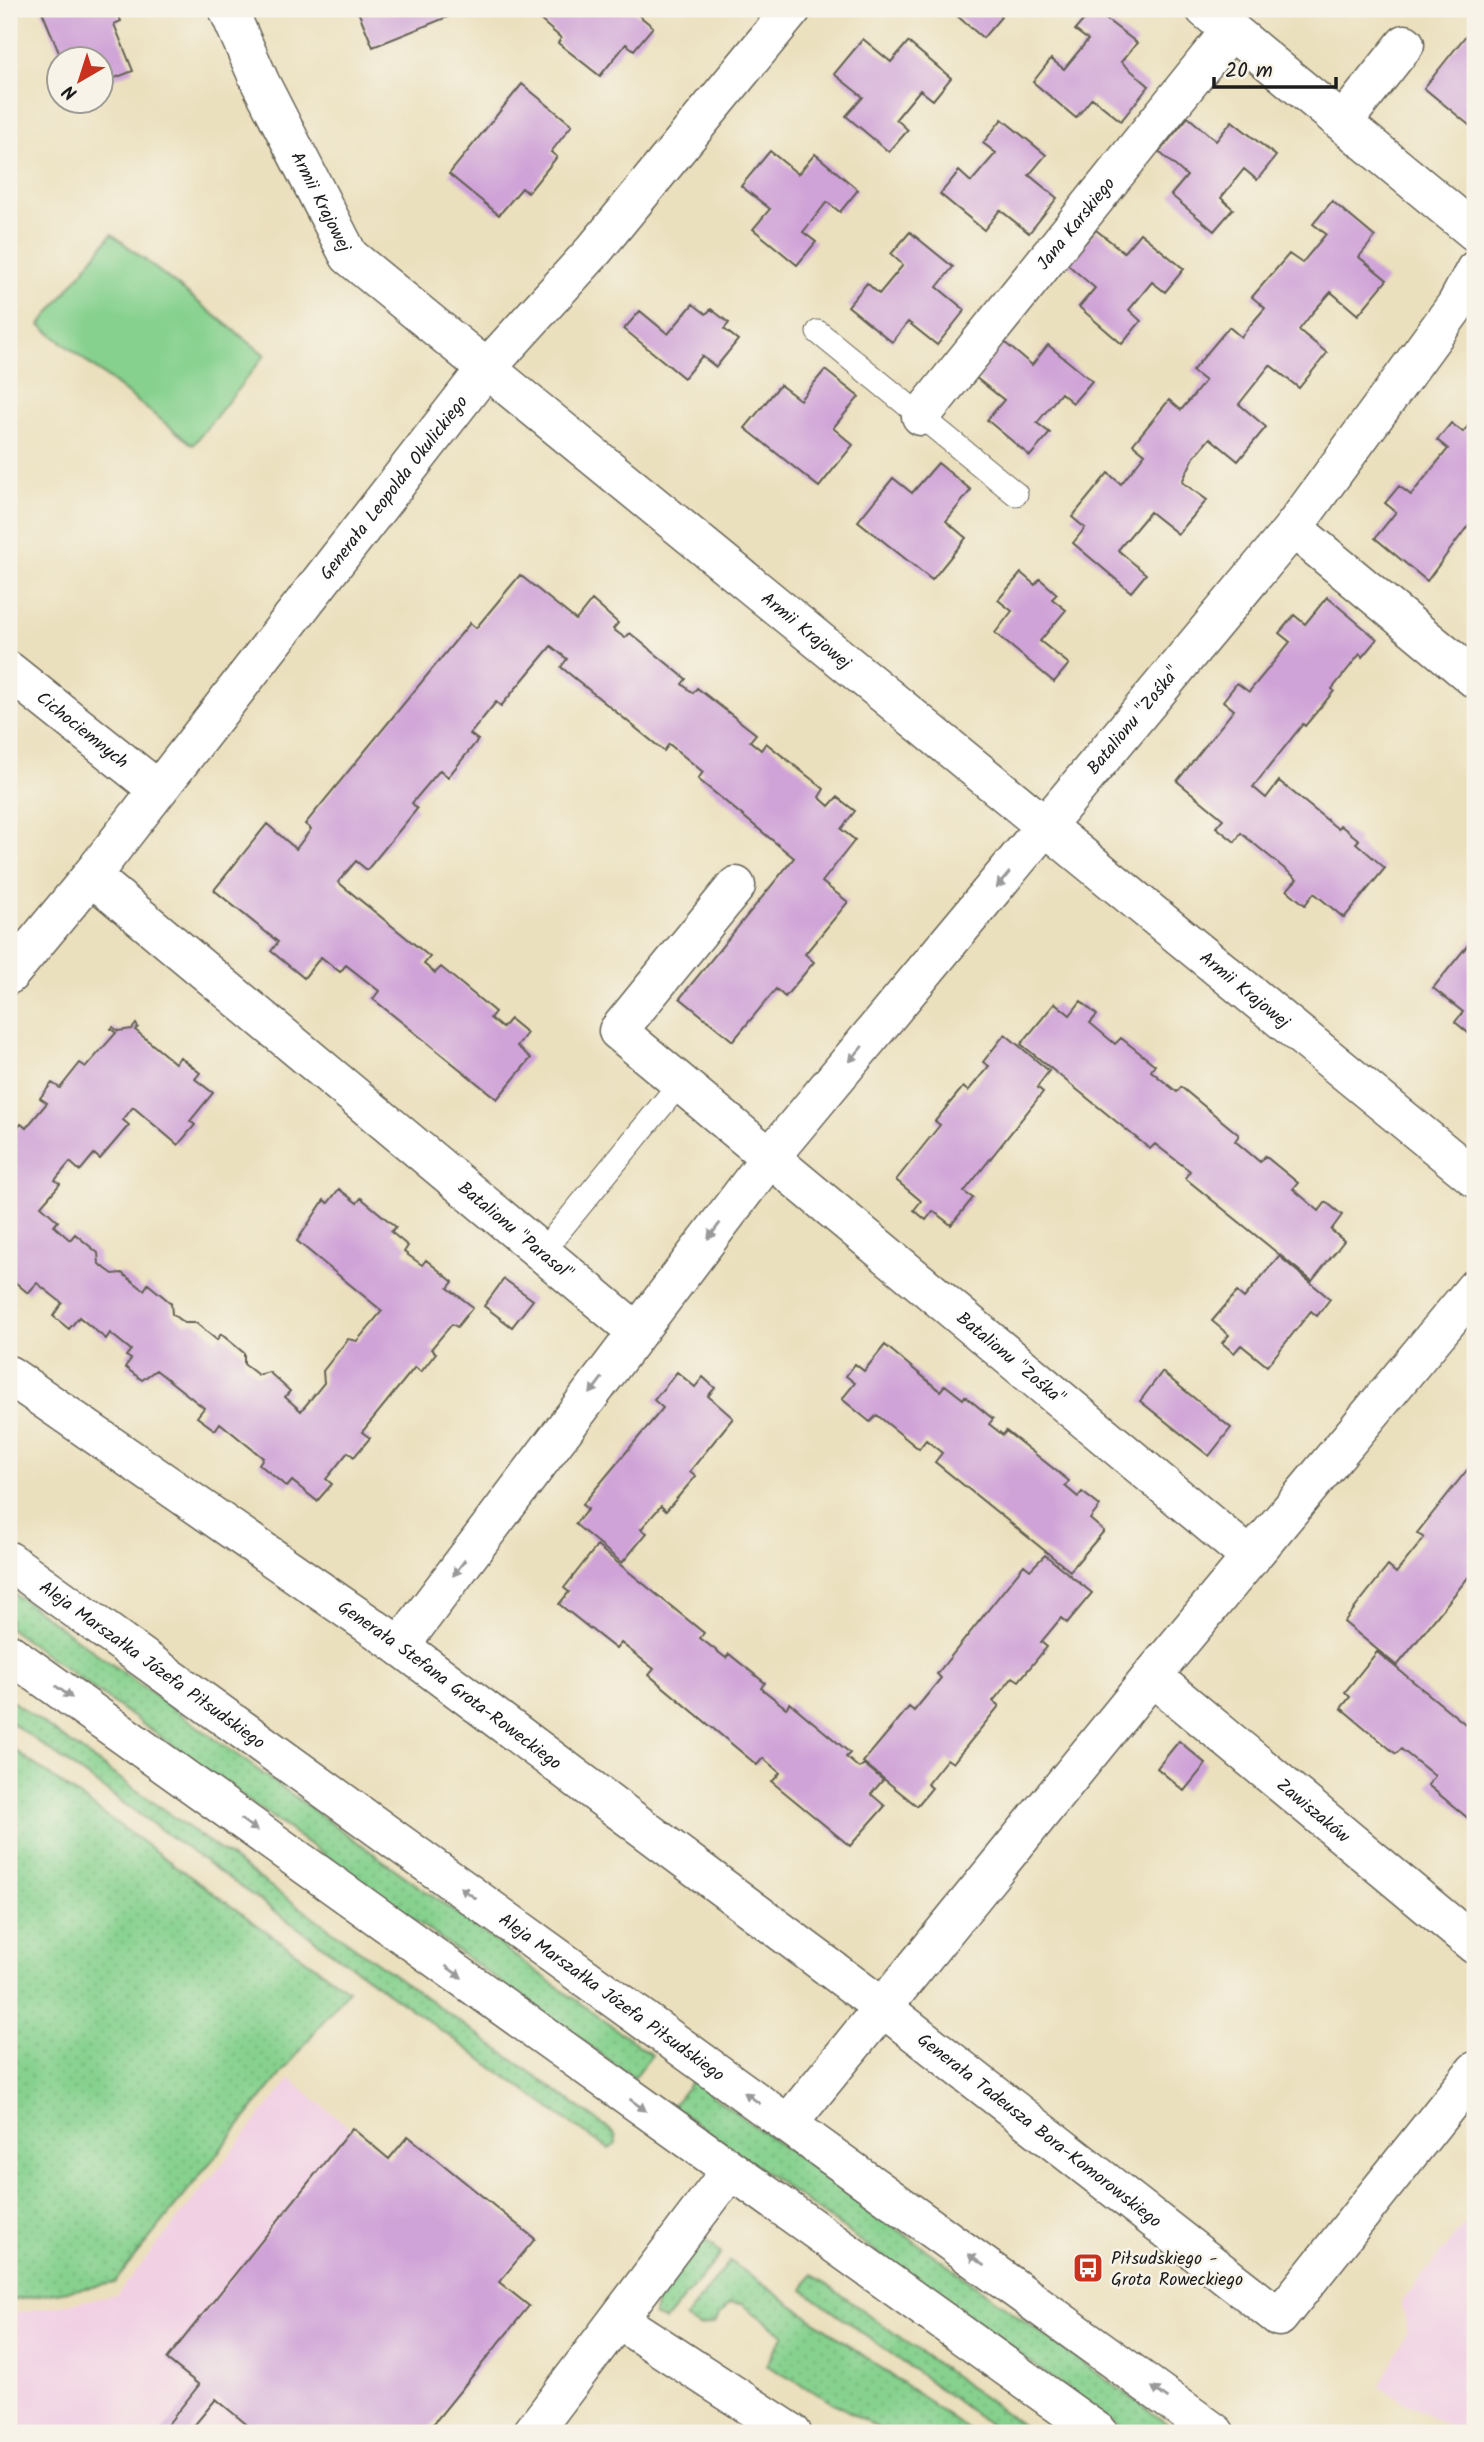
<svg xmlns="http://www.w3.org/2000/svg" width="1484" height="2442" font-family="Kalam,sans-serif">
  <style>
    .built { fill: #f1d0e4 }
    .grass { fill: url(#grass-dots); stroke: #517655; stroke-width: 2 }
    .garden { fill: #86d18e; stroke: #517655; stroke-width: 2 }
    .building { fill: #cfa3d7 }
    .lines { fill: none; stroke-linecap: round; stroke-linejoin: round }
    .service-casing { stroke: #646154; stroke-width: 25 }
    .minor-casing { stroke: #646154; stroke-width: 41 }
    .tertiary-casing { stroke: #646154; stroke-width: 41 }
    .service { stroke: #fff; stroke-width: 23 }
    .minor { stroke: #fff; stroke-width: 38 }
    .tertiary { stroke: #fff; stroke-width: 38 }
    .oneway { fill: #999 }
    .labels { text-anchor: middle; stroke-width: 5; stroke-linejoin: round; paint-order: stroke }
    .street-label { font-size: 18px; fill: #1c1c1c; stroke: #f7f3e8 }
    .poi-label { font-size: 18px; fill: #1c1c1c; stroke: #f7f3e8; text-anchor: start }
  </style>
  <defs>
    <pattern id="grass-dots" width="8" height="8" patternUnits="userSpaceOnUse" patternTransform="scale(1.75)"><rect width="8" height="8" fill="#86d18e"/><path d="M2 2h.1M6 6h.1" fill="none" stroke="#73b37a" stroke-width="1.8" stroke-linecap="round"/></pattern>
  </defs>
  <rect width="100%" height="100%" fill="#f7f3e8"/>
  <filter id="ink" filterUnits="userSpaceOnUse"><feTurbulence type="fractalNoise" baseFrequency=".0143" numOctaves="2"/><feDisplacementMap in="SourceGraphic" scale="14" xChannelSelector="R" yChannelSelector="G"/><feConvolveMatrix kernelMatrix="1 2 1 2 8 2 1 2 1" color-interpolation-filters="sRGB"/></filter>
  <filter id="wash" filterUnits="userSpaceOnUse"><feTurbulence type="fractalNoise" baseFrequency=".00686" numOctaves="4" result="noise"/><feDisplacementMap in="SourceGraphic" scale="28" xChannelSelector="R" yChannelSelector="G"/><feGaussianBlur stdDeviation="1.57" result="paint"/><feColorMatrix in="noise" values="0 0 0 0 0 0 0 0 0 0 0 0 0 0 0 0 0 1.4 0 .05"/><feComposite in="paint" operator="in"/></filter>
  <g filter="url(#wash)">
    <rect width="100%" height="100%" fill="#ebe0bd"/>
    <path class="built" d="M290 2079 388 2159 408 2136 535 2239 500 2282 529 2306 426 2433H9V2314L117 2295Z
      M1475 2211V2433H1460L1379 2387 1408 2331 1401 2302Z"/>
    <path class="grass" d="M9 1590 652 2055 634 2078 9 1628Z
      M9 1699 608 2128 616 2137V2144L609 2149 579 2129 9 1721Z
      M9 1746 348 1990 114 2283 9 2301Z
      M692 2081 1180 2433H1129L672 2106Z
      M702 2240 712 2244 721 2254 665 2321 654 2316 658 2291Z
      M730 2261 973 2433H887L766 2365 784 2335 742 2304 729 2303 714 2323 699 2327 685 2318Z
      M812 2274 1033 2433H1001L803 2290Z"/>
    <path class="garden" d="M112 234 265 355 193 445 40 325Z"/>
    <g id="blocks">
      <path class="building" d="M41 9H116L121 21 114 24 133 71 102 83V60H62Z
        M357 9H447L450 16 373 47Z
        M546 9H631L653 27 634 50 626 44 600 76 558 43 561 38 538 18Z
        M949 9H992L1001 17 983 38Z
        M1093 9 1137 43 1121 62 1149 86 1121 121 1092 98 1076 118 1033 82 1051 59 1064 69 1088 40 1075 30Z
        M1475 24V130L1424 88Z
        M863 39 891 62 908 42 951 78 933 100 920 90 896 119 908 130 889 152 846 116 863 97 834 74Z
        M60 59V81H59L52 62Z
        M522 84 572 125 551 152 557 157 528 193 522 188 499 215 449 174Z
        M1188 117 1216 141 1232 121 1276 156 1257 180 1244 169 1221 198 1233 209 1214 231 1171 195 1187 176 1159 152Z
        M1002 119 1046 155 1029 175 1057 198 1029 233 1000 210 984 230 940 194 959 171 971 182 996 153 983 143Z
        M770 151 798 174 815 154 858 190 840 212 827 202 803 232 816 242 797 265 753 229 770 209 741 186Z
        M1332 201 1375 237 1359 257 1387 280 1358 315 1331 292 1314 311 1299 330 1327 353 1299 388 1270 365 1239 404 1266 427 1238 461 1210 438 1194 457 1182 482 1207 500 1178 534 1150 512 1118 550 1146 574 1131 592 1073 543 1085 528 1072 517 1108 473 1121 484 1145 454 1133 444 1169 400 1181 410 1193 396 1205 381 1192 371 1229 327 1241 337 1253 322 1265 308 1252 297 1289 254 1302 263 1326 234 1313 224Z
        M1096 230 1124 252 1140 233 1184 269 1165 292 1152 282 1129 310 1141 321 1122 344 1079 307 1095 288 1067 264Z
        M910 232 953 267 937 287 965 310 937 345 908 322 892 342 848 306 867 283 879 294 903 265 891 254Z
        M693 304 706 314 711 309 729 323 724 329 738 340 716 367 702 356 684 378 624 329 640 311 668 334Z
        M1004 342 1032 365 1048 345 1092 381 1073 403 1061 393 1037 423 1050 433 1030 456 987 420 1004 400 975 377Z
        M825 370 859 397 833 428 853 445 819 487 745 428 780 385 800 400Z
        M1475 417V516L1427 581 1375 538 1396 512 1385 503 1399 486 1411 495 1448 449 1437 440 1451 423 1463 432Z
        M938 463 971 490 946 521 966 538 932 580 858 521 893 478 912 493Z
        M1021 573 1035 585 1040 579 1057 594 1052 599 1066 610 1040 641 1069 664 1054 682 995 633 1012 611 998 600Z
        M520 575 576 620 592 600 618 623 613 629 625 638 630 633 686 679 682 684 693 693 697 688 756 734 750 741 761 750 766 743 824 789 819 797 829 806 837 797 855 811 841 829 855 840 822 882 848 902 805 954 814 962 785 997 776 989 733 1041 680 998 794 858 698 779 703 772 669 744 664 751 561 667 567 659 551 646 501 706 496 702 470 734 478 740 448 777 440 770 412 803 417 809 367 870 356 861 338 882 430 957 424 964 435 973 441 967 495 1012 490 1018 502 1028 510 1019 527 1033 517 1046 531 1058 497 1099 373 999 379 991 346 965 340 972 321 957 304 978 271 951 278 942 214 890 267 824 296 849 311 829 305 824 470 623 476 628Z
        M1327 597 1377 639 1362 657 1360 654 1332 689 1334 691 1305 726 1303 724 1253 787 1266 798 1279 781 1338 829 1340 825 1359 840 1356 843 1385 868 1344 918 1314 893 1305 905 1287 890 1297 879 1241 833 1235 842 1216 827 1223 819 1177 781 1234 710 1223 701 1237 683 1249 692 1290 642 1279 633 1294 615 1305 624Z
        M1475 936V1032L1472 1036 1455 1022 1463 1012 1433 988Z
        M1081 1001 1097 1015 1090 1023 1115 1044 1121 1038 1155 1065 1151 1071 1177 1092 1181 1087 1239 1135 1235 1141 1260 1162 1265 1156 1298 1183 1293 1189 1319 1211 1326 1202 1342 1215 1331 1230 1344 1241 1312 1281 1185 1178 1190 1171 1155 1144 1150 1149 1021 1044 1055 1003 1070 1015Z
        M136 1024 138 1027 135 1030 175 1063 180 1057 200 1073 195 1079 213 1093 190 1121 195 1125 178 1145 133 1107 123 1120 129 1125 100 1159 94 1154 80 1171 70 1162 55 1180 60 1184 41 1206 58 1221 54 1226 70 1240 75 1234 98 1253 99 1264 113 1274 122 1273 144 1290 148 1284 171 1303 172 1314 184 1323H196L217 1340 221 1334 244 1353V1364L258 1375 269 1372 290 1391 285 1397 301 1411 324 1383 323 1371 348 1339 357 1341 382 1311 297 1241 324 1200 328 1203 339 1189 357 1203 361 1198 396 1227 391 1232 408 1246 404 1252 422 1265 426 1260 453 1282 448 1288 473 1307 457 1327 452 1324 431 1349 436 1353 421 1372 415 1367 362 1432 370 1438 354 1457 348 1452 326 1479 332 1484 317 1501 292 1481 287 1487 259 1464 263 1458 220 1423 215 1430 197 1417 204 1408 156 1370 142 1380 125 1367 131 1359 126 1356 131 1350 110 1333 106 1339 79 1317 69 1329 53 1316 62 1303 37 1283 28 1293 9 1277V1139L21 1124 26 1128 47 1103 40 1098 52 1083 60 1088 80 1063 86 1067 116 1033 111 1029 113 1027 118 1031 132 1029Z
        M1005 1034 1049 1071 1037 1087 1043 1092 964 1192 973 1198 951 1225 933 1211 926 1220 914 1210 921 1201 896 1180 940 1125 935 1121 963 1087 968 1091 989 1066 983 1062Z
        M1279 1256 1330 1299 1317 1316 1311 1311 1267 1366 1241 1345 1234 1353 1222 1343 1229 1335 1212 1321 1237 1292 1244 1298Z
        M504 1279 533 1300 512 1327 484 1306Z
        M885 1345 940 1391 945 1385 963 1399 965 1396 993 1419 989 1424 1003 1435 1006 1431 1069 1481 1065 1486 1078 1497 1082 1492 1100 1506 1090 1519 1104 1531 1070 1571 935 1462 942 1453 926 1440 919 1449 877 1415 870 1422 842 1399 855 1383 846 1376 855 1364 864 1371Z
        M677 1372 695 1387 703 1377 715 1388 708 1396 733 1418 690 1471 696 1476 666 1511 661 1506 641 1529 647 1533 622 1563 575 1524 588 1509 582 1505 663 1408 654 1400Z
        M1162 1372 1231 1428 1209 1456 1140 1401Z
        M1475 1460V1569L1397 1666 1344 1622 1388 1566 1396 1573 1424 1538 1417 1533Z
        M597 1546 704 1633 700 1638 726 1658 729 1654 765 1683 761 1688 786 1708 790 1703 850 1753 846 1757 859 1768 864 1764 883 1780 871 1794 885 1806 850 1846 772 1782 780 1773 763 1758 757 1765 649 1675 654 1669 621 1643 616 1649 559 1604 569 1592 564 1588Z
        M1045 1555 1092 1593 1067 1623 1061 1618 1041 1642 1047 1647 1019 1681 1013 1677 993 1701 999 1706 953 1763 947 1759 927 1784 932 1788 917 1806 863 1762 909 1707 914 1711 941 1678 937 1674 1024 1565 1030 1570Z
        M1377 1652 1475 1732V1824L1428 1785 1435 1776 1401 1749 1396 1754 1341 1708 1350 1697 1345 1692Z
        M1179 1741 1206 1764 1184 1791 1157 1768Z
        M352 2128 389 2159 408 2136 535 2239 499 2282 529 2306 426 2433H257L216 2399 188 2433H161L199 2385 167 2359Z"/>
    </g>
  </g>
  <g filter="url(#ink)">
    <use href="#blocks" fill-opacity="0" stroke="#646154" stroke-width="2"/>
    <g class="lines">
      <g class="service-casing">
        <path id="service" d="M818 332 1016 494
          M542 1252 681 1082"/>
      </g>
      <g class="minor-casing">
        <g id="minor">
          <path id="s1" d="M228 9 260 82 349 256 1475 1178"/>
          <path d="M1205 9 1475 232"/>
          <path d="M1343 122 1405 44"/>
          <path id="s2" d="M921 416 1231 30"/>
          <path d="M1293 528 1475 679"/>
          <path id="s3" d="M9 671 157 789"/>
          <path id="s4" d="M91 876 637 1332"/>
          <path id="s5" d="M736 886 618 1031 1251 1558"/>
          <path id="s6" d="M9 975 91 876 485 370 595 249 792 9"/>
          <path id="s7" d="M9 1375 400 1646 882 2007 1279 2317 1475 2071"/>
          <path id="s8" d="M400 1646 770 1157 1293 528 1456 305 1475 270"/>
          <path id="s9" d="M1152 1676 1475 1945"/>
          <path d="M788 2124 1152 1676 1475 1288"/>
          <path d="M620 2321 792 2433"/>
          <path d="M532 2433 730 2171"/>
        </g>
      </g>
      <g class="tertiary-casing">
        <g id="tertiary">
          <path id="s10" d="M9 1561 1215 2433"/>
          <path d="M9 1653 1099 2433"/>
        </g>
      </g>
      <use href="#service" class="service"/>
      <use href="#minor" class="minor"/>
      <use href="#tertiary" class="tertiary"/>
    </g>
    <defs><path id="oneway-solid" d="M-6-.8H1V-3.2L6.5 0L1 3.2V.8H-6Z" transform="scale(1.75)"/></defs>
    <g class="oneway">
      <use href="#oneway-solid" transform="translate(1003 880) rotate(130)"/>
      <use href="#oneway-solid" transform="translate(856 1054) rotate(130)"/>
      <use href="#oneway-solid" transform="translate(714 1231) rotate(127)"/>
      <use href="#oneway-solid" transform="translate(596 1386) rotate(127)"/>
      <use href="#oneway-solid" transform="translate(459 1568) rotate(127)"/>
      <use href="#oneway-solid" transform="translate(64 1692) rotate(36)"/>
      <use href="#oneway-solid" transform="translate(249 1825) rotate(36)"/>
      <use href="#oneway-solid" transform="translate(468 1893) rotate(-144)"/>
      <use href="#oneway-solid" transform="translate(454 1972) rotate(36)"/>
      <use href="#oneway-solid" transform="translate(752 2098) rotate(-144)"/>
      <use href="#oneway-solid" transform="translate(638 2105) rotate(36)"/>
      <use href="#oneway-solid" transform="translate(976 2260) rotate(-144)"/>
      <use href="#oneway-solid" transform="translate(1160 2393) rotate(-144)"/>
    </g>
  </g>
  <defs>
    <g id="bus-square" transform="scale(1.575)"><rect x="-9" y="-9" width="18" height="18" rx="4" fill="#c8321e" stroke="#f7f3e8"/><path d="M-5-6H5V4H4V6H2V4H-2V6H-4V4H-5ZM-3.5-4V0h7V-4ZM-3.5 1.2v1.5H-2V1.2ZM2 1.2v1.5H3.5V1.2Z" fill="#fff"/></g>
  </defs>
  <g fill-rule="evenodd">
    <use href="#bus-square" x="1088" y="2268"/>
  </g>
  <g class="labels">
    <g class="street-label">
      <text dy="6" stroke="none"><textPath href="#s1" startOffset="214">Armii Krajowej</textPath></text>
      <text dy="6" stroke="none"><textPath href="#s2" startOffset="247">Jana Karskiego</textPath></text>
      <text dy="6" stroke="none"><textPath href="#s6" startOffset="621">Generała Leopolda Okulickiego</textPath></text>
      <text dy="6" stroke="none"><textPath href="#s1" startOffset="866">Armii Krajowej</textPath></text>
      <text dy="6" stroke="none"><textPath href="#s8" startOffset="1181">Batalionu "Zośka"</textPath></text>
      <text dy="6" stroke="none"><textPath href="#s3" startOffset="94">Cichociemnych</textPath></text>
      <text dy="6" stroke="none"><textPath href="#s1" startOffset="1433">Armii Krajowej</textPath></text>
      <text dy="6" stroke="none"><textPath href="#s4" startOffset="553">Batalionu "Parasol"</textPath></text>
      <text dy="6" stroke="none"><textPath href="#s5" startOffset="698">Batalionu "Zośka"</textPath></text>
      <text dy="6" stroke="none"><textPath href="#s10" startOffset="177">Aleja Marszałka Józefa Piłsudskiego</textPath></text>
      <text dy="6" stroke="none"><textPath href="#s7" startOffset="539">Generała Stefana Grota-Roweckiego</textPath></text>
      <text dy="6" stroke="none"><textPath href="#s9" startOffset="210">Zawiszaków</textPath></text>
      <text dy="6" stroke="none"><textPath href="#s10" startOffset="744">Aleja Marszałka Józefa Piłsudskiego</textPath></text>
      <text dy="6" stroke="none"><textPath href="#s7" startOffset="1278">Generała Tadeusza Bora-Komorowskiego</textPath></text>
    </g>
    <g class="poi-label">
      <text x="1111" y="2264">Piłsudskiego -<tspan x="1111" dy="21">Grota Roweckiego</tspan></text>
    </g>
  </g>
  <rect width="1484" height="2442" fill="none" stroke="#f7f3e8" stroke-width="35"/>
  <g transform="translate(80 80) rotate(219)"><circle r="33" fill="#f7f3e8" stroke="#9f9d96" stroke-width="2"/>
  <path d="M0-5L12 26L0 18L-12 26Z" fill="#c8321e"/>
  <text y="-10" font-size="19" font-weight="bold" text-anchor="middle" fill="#1c1c1c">N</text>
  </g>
  <path d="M1214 77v10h122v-10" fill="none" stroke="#1c1c1c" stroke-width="3.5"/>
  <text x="1225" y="77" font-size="21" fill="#1c1c1c" stroke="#f7f3e8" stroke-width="5" paint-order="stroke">20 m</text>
</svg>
